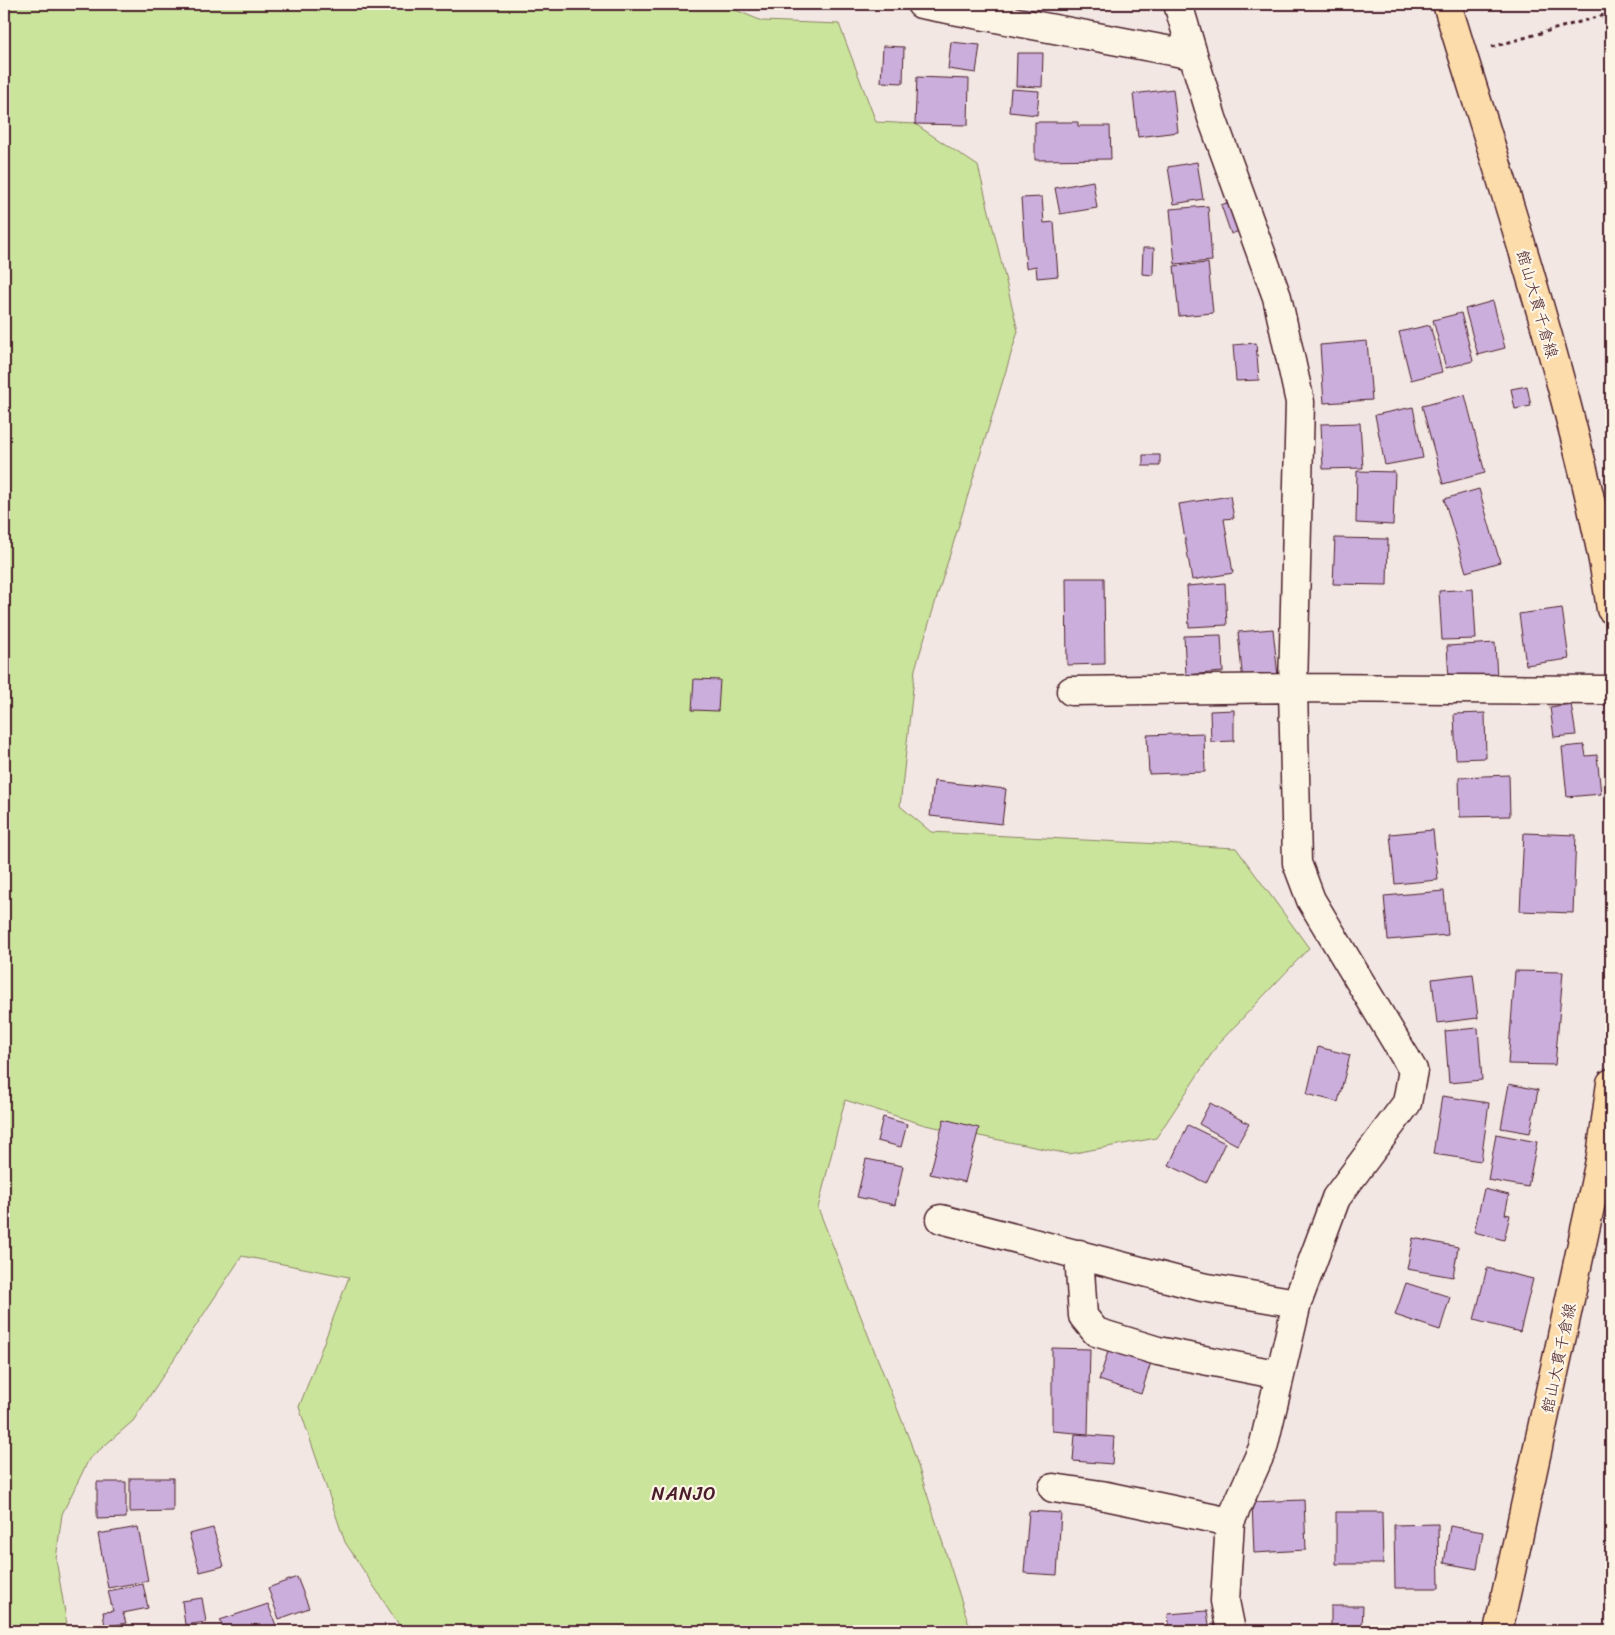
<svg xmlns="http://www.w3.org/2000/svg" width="1615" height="1635" font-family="Sriracha,'Klee One',sans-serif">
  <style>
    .green { fill: #cae59b; stroke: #8a8263 }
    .building { fill: #cbaedb; stroke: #4a1f2b }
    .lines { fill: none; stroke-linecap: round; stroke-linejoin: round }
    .minor-casing { stroke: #4a1f2b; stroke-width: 31 }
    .major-casing { stroke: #4a1f2b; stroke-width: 31 }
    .path { stroke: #4a1f2b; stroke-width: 3; stroke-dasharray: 4 4; stroke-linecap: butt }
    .minor { stroke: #fcf5e5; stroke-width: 28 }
    .major { stroke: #fddcac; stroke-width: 28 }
    .labels { text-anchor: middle; stroke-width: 4.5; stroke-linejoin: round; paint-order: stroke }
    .street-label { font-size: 16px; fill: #4a1f2b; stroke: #fcf5e5 }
    .quarter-label { font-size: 19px; letter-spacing: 1px; fill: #4a1f2b; stroke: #fcf5e5 }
  </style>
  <rect width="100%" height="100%" fill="#f2e7e3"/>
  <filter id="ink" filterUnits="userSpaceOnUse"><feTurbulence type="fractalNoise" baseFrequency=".02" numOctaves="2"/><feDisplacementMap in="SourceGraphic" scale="10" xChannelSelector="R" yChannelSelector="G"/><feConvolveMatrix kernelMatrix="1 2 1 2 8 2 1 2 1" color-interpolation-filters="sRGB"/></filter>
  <g filter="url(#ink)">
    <path class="green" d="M4 4H721L762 21 839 24 876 122 915 124 978 166 1018 331 915 669 900 806 931 832 1236 848 1309 948 1218 1044 1156 1138 1069 1154 925 1125 845 1100 818 1208 910 1441 971 1631H403L345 1542 299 1407 349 1277 242 1256 133 1421 89 1459 62 1514 56 1559 68 1631H4Z"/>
    <path class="building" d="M951 42 980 45 976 73 948 69Z
      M883 46 904 47 903 83 881 82Z
      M1017 53H1043L1042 87 1016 86Z
      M917 77 969 79 968 125 915 124Z
      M1011 89 1039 91 1037 115 1009 112Z
      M1173 89 1178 132 1138 137 1133 94Z
      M1035 122H1078V126H1110L1111 159 1035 160Z
      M1197 162 1203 199 1174 204 1168 167Z
      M1093 181 1097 208 1060 214 1055 188Z
      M1042 197 1044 223 1054 222 1058 276 1037 278 1036 266 1026 268 1021 198Z
      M1232 201 1242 230 1231 234 1221 205Z
      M1208 206 1212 261 1175 264 1170 209Z
      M1143 248H1154L1153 275 1142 274Z
      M1208 263 1213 313 1179 316 1174 266Z
      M1493 301 1505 348 1478 355 1465 309Z
      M1461 313 1473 361 1446 368 1433 320Z
      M1430 325 1442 372 1411 380 1399 332Z
      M1367 341 1372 400 1324 403 1320 345Z
      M1256 343 1259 380 1236 381 1233 345Z
      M1527 386 1531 406 1515 409 1511 389Z
      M1465 395 1485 473 1443 484 1422 406Z
      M1413 407 1423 458 1385 465 1375 415Z
      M1360 423 1363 468 1323 469 1321 424Z
      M1143 455H1160V466H1143Z
      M1357 471 1395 472 1393 525 1356 523Z
      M1479 489 1500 562 1466 572 1444 499Z
      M1230 496 1234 518 1224 519 1233 573 1192 580 1179 504Z
      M1335 538 1388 539 1387 585 1333 584Z
      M1066 578H1104L1105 664 1067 665Z
      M1225 583 1227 625 1189 627 1187 586Z
      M1473 589 1476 639 1442 640 1439 591Z
      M1562 608 1569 659 1526 665 1519 614Z
      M1273 629 1278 677 1243 682 1238 632Z
      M1221 635 1223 672 1186 675 1184 636Z
      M1495 643 1497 678 1449 680 1447 646Z
      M694 679 720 680 718 711 692 710Z
      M1571 704 1576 735 1554 737 1550 707Z
      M1234 710V741L1211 742 1210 711Z
      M1485 713 1486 758 1456 759 1454 714Z
      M1204 733 1205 772 1149 774 1147 735Z
      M1584 745 1586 756 1597 755 1601 794 1567 797 1562 747Z
      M1509 775 1510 816 1460 817 1459 777Z
      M934 781 1006 789 1002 824 930 816Z
      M1433 830 1438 880 1395 884 1390 834Z
      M1524 833 1576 835 1573 913 1520 911Z
      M1444 891 1448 935 1388 940 1384 896Z
      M1515 971 1563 972 1555 1065 1508 1064Z
      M1473 974 1478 1018 1437 1023 1432 979Z
      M1478 1028 1482 1080 1449 1083 1445 1031Z
      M1318 1047 1350 1055 1338 1102 1307 1094Z
      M1509 1084 1538 1090 1530 1133 1501 1128Z
      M1442 1096 1489 1103 1481 1161 1433 1154Z
      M1210 1103 1249 1124 1237 1145 1199 1124Z
      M883 1117 907 1124 901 1147 877 1141Z
      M944 1119 979 1128 965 1182 930 1174Z
      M1188 1125 1225 1143 1206 1183 1169 1165Z
      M1496 1134 1537 1142 1528 1187 1488 1180Z
      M866 1159 903 1166 895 1205 857 1197Z
      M1484 1189 1509 1195 1505 1214 1510 1215 1504 1240 1474 1232Z
      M1413 1238 1458 1247 1453 1277 1407 1269Z
      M1487 1268 1533 1279 1520 1332 1474 1320Z
      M1406 1283 1450 1297 1440 1330 1395 1315Z
      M1111 1342 1153 1356 1141 1394 1099 1380Z
      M1052 1348 1090 1349 1088 1434 1052 1431Z
      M1075 1434 1114 1437 1112 1464 1073 1461Z
      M130 1478H173V1511L130 1512Z
      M97 1482H126V1518L97 1519Z
      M1304 1500 1306 1550 1254 1553 1252 1502Z
      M1029 1511 1061 1513 1057 1575 1024 1573Z
      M1336 1512H1382L1383 1564H1336Z
      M1438 1524 1439 1588H1395L1394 1525Z
      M1450 1526 1483 1532 1477 1569 1444 1563Z
      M138 1527 148 1581 108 1588 98 1534Z
      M213 1528 224 1566 200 1572 189 1534Z
      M297 1577 309 1608 279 1619 268 1588Z
      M143 1584 148 1608 123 1613 126 1623 105 1627 103 1612 113 1611 108 1591Z
      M202 1598 206 1622 185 1625 182 1601Z
      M268 1604 278 1631H224L220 1620Z
      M1331 1606H1363L1362 1631H1331Z
      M1207 1611 1210 1631H1170L1168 1614Z
      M1310 1628V1631H1267V1629Z"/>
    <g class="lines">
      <g class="minor-casing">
        <path id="minor" d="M921 4 1193 55
          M1178 4 1212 118 1277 297 1300 402 1293 688 1297 863 1311 900 1413 1070 1407 1103 1336 1198 1297 1303 1263 1448 1230 1522 1225 1601 1231 1631
          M1071 691 1293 688 1611 690
          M941 1219 1202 1287 1297 1303
          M1079 1254 1083 1316 1096 1332 1158 1351 1280 1375
          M1053 1488 1101 1495 1230 1522"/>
      </g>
      <g class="major-casing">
        <path id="major" d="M1447 4C1487 135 1530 266 1565 399 1583 468 1601 538 1611 609
          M1498 1631 1601 1156 1611 1083"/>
      </g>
      <path class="path" d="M1492 47 1611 13"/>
      <use href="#minor" class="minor"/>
      <use href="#major" class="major"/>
    </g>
  </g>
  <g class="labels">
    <g class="street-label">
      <text transform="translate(1538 304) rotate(74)" y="6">館山大貫千倉線</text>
      <text transform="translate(1558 1358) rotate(-78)" y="6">館山大貫千倉線</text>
    </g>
    <g class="quarter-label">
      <text x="684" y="1500">NANJO</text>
    </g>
  </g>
  <rect width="1615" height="1635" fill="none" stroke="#fcf5e5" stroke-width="20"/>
  <rect x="10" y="10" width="1595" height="1615" fill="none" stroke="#4a1f2b" stroke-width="2" filter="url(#ink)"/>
</svg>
